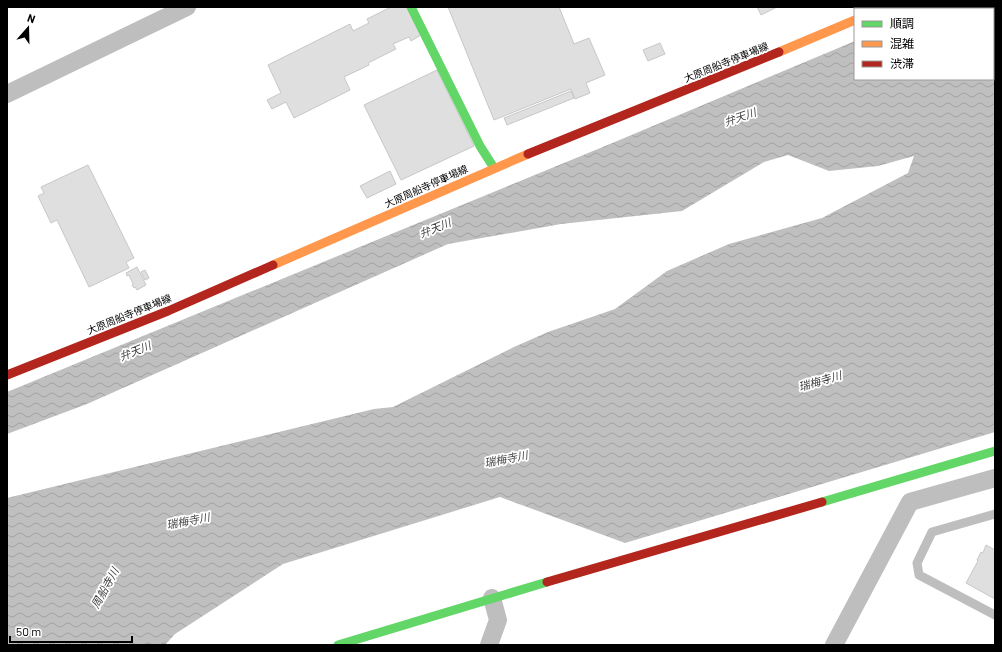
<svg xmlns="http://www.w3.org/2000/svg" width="1002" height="652" font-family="Barlow,'Noto Sans JP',sans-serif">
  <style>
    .water { fill: url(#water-waves) }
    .building { fill: #dfdfdf; stroke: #c7c7c7 }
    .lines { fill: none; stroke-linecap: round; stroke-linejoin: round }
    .lane { stroke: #bebebe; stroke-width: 9 }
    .street { stroke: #bebebe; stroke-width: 18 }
    .fast { stroke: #63d668; stroke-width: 9 }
    .slow { stroke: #ff974d; stroke-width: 9 }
    .jam { stroke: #b3261e; stroke-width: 9 }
    .labels { text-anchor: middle; stroke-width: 3.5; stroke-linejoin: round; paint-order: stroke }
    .street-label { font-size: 10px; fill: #000; stroke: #fff }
    .water-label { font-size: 11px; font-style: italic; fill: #444; stroke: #fff }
  </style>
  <defs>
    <pattern id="water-waves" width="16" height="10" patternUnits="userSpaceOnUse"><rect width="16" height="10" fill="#bfbfbf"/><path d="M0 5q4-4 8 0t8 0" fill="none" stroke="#a2a2a2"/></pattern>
  </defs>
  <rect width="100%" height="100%" fill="#fff"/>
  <path class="water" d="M936 7H995V432L625 543 500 497 283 564 175 634 165 645H7V498L374 409 393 407 514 347 548 332 615 309 667 271 729 244 822 218 908 173 914 156 878 166 829 171 788 155 764 162 682 211 561 224 448 244 87 404 7 434V392L610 144 855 41V79H993V9H932Z"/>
  <path class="building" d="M391 7H407L421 35 411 41 409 37 393 44 396 49 368 63 369 65 344 77 350 90 294 118 286 102 272 109 267 100 281 93 268 65 350 24 353 31 369 23 367 19Z
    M448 7H559L574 44 589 38 605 75 586 83 590 93 575 99 571 89 494 120Z
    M757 7H777L761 15Z
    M660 43 665 54 648 61 643 50Z
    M437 70 474 146 401 180 364 105Z
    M571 91 574 98 507 125 504 118Z
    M88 165 134 258 126 262 129 268 89 287 57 220 51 223 38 196 44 193 41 187Z
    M390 171 396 184 367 198 360 186Z
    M137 267 146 285 137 290 135 287 134 288 132 285 133 284 129 275 127 276 126 273Z
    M145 270 149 278 145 280 141 272Z
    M986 545 995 550V599L966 583 978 561 977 560 981 552 983 553Z"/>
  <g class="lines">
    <path class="lane" d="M995 514 932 532 917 563 919 575 995 615"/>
    <path class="street" d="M7 94 187 7
      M489 645 498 620 492 598
      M834 645 910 502 995 478"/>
    <path class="fast" d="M411 7 480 146 494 168
      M881 9 886 7
      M822 502 995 451
      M338 645 547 582"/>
    <path class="slow" d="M779 52 855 20
      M273 265 528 154"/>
    <path class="jam" d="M528 154 779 52
      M7 375 168 311 273 265
      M547 582 822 502"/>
  </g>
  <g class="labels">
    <g class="street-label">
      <text transform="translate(726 62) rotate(-22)" y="4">大原周船寺停車場線</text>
      <text transform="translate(426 186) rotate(-24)" y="4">大原周船寺停車場線</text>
      <text transform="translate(129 314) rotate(-22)" y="4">大原周船寺停車場線</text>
    </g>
    <g class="water-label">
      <text transform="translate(740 117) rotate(-19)" y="4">弁天川</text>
      <text transform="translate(435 228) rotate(-22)" y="4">弁天川</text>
      <text transform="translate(135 351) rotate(-22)" y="4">弁天川</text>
      <text transform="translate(820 381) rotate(-16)" y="4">瑞梅寺川</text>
      <text transform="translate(506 459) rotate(-11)" y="4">瑞梅寺川</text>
      <text transform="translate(188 521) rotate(-11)" y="4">瑞梅寺川</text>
      <text transform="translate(105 588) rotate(-61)" y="4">周船寺川</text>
    </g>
  </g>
  <rect width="1002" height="652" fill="none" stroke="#000000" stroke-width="16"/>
  <rect x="854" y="8" width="140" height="72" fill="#ffffff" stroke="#999999"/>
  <rect x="862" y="21" width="20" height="6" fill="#63d668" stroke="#999999"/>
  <text x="890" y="28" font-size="12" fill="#000000">順調</text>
  <rect x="862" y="41" width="20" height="6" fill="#ff974d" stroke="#999999"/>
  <text x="890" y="48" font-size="12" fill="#000000">混雑</text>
  <rect x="862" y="61" width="20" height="6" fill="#b3261e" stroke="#999999"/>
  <text x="890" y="68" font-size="12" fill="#000000">渋滞</text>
  <g transform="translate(28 28) rotate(20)" stroke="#ffffff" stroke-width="3" paint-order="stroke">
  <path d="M0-3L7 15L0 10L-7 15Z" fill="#000000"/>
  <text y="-6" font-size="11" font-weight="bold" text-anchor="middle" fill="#000000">N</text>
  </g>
  <path d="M10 636v6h122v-6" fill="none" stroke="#000000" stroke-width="2"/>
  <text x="16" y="636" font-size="12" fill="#000000" stroke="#ffffff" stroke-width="3" paint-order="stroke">50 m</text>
</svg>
